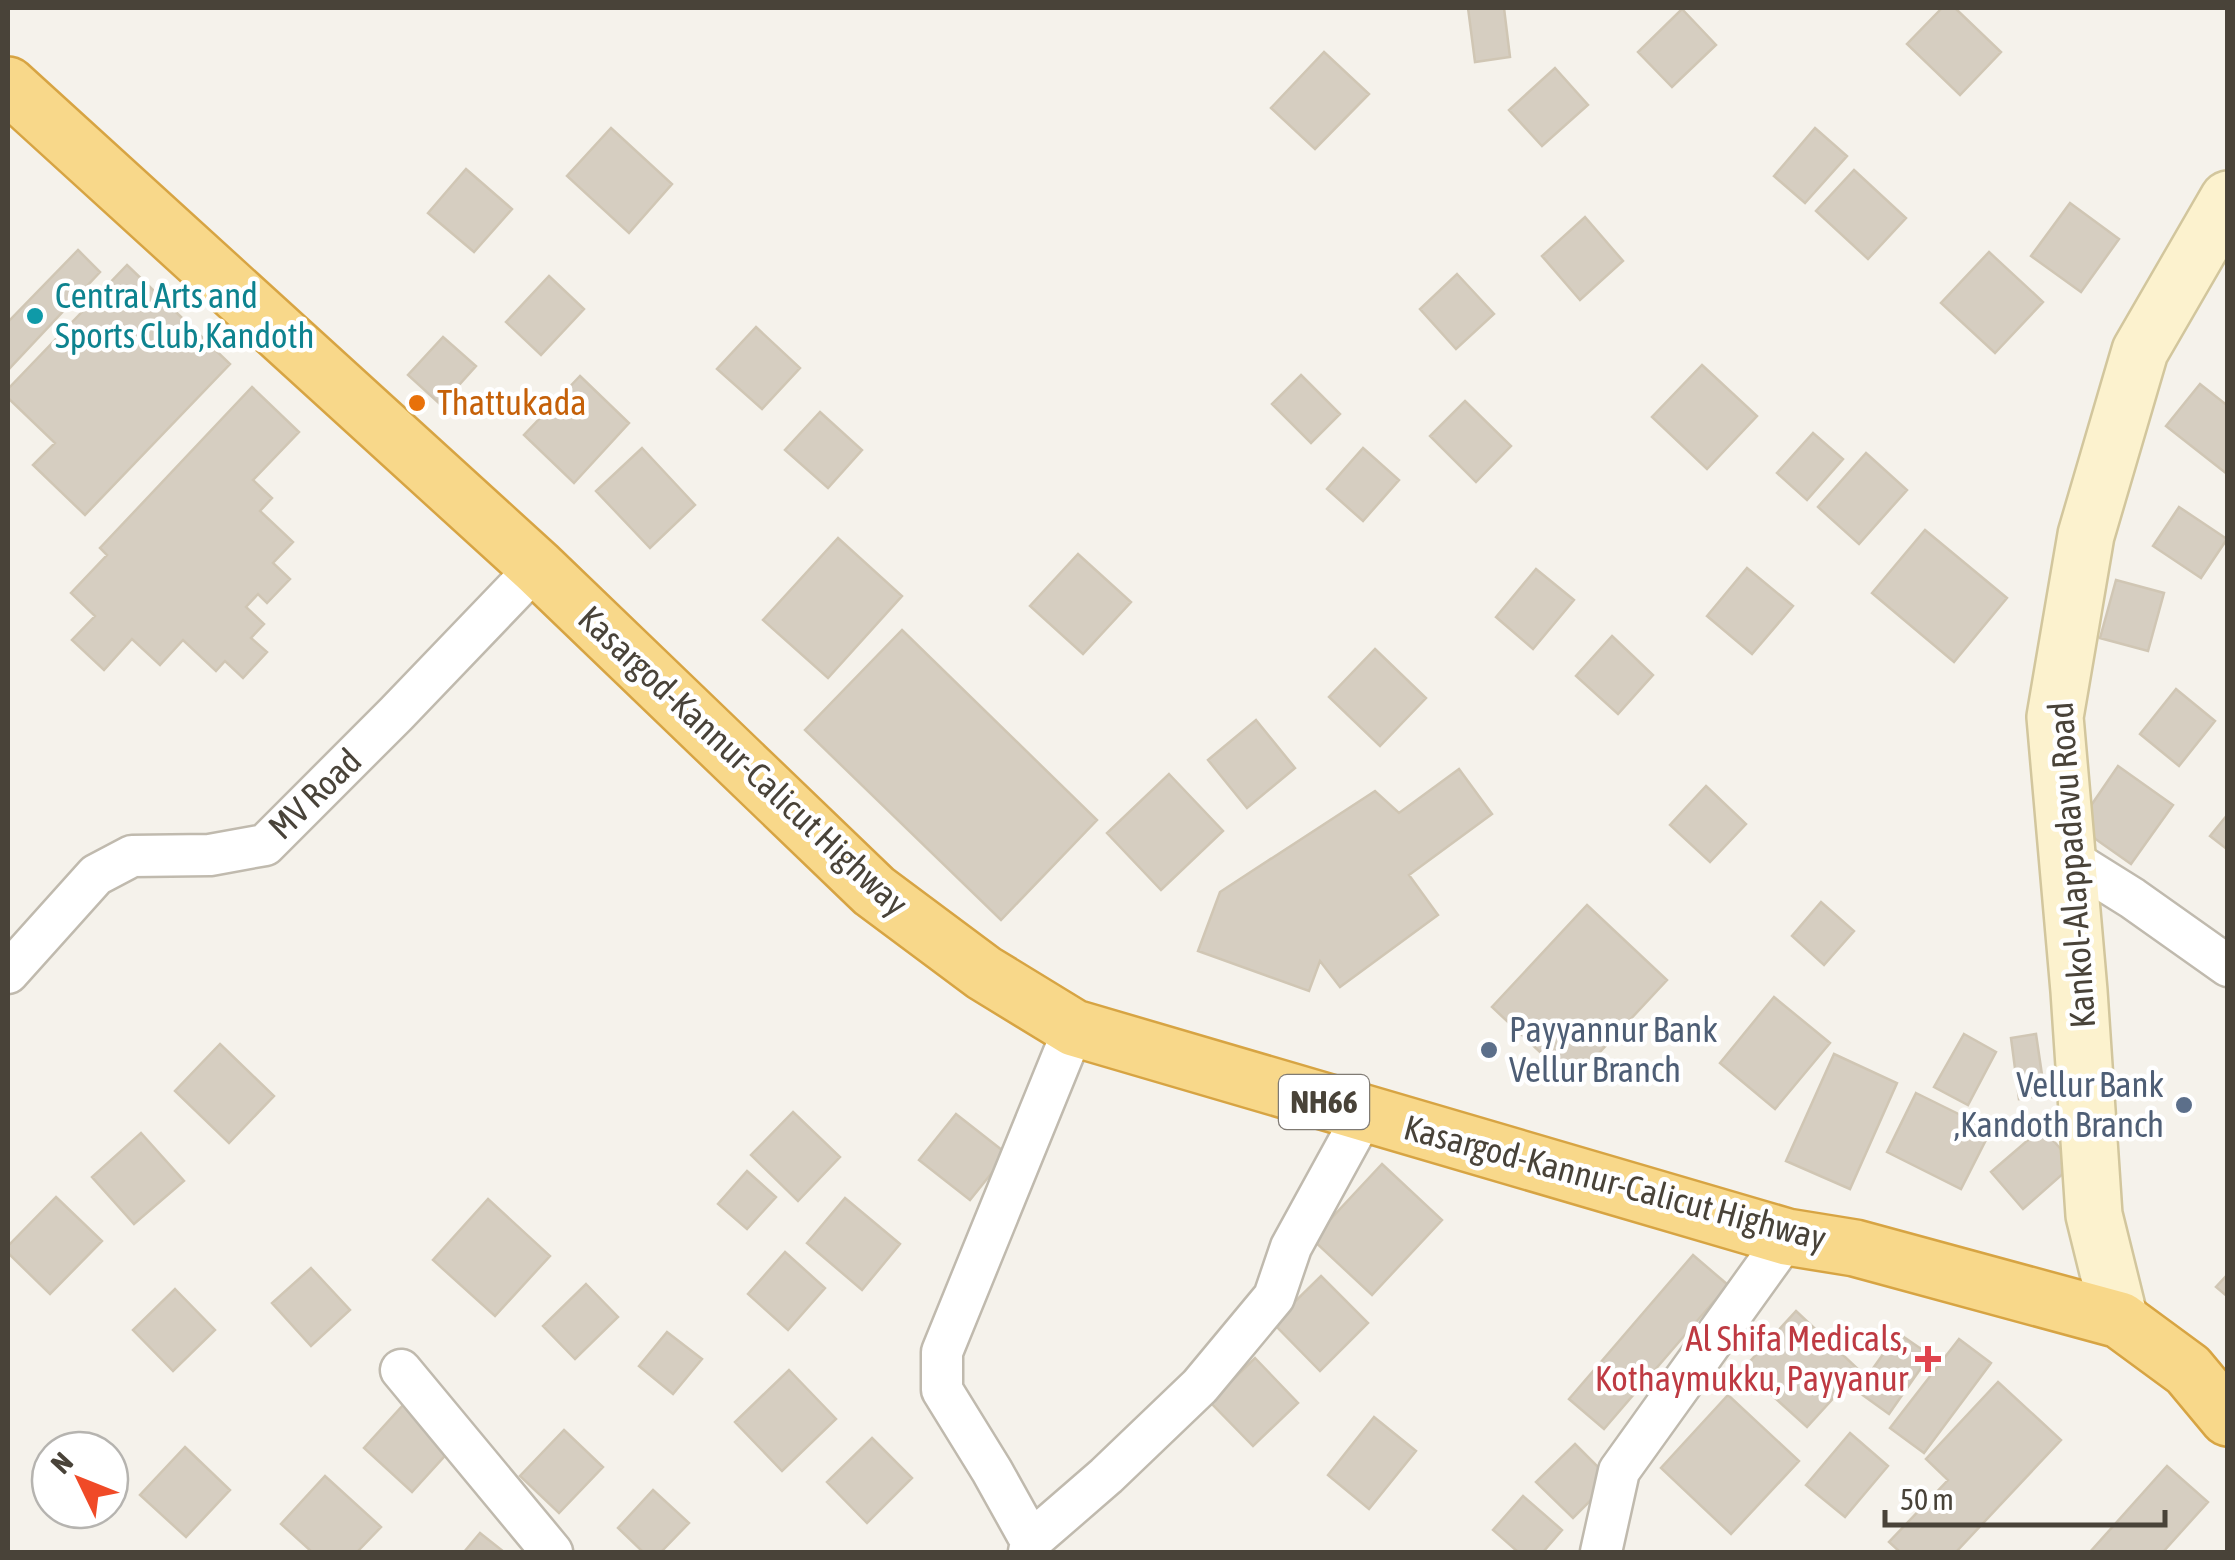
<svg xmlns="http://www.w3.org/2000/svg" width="2235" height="1560" font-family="'Asap Condensed',sans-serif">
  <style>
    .building { fill: #d6cec1; stroke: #d0c6b4; stroke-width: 2.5 }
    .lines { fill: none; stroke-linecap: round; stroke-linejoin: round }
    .minor-casing { stroke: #c0baae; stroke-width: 45 }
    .secondary-casing { stroke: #d2c69d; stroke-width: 60 }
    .trunk-casing { stroke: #d7a443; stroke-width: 60 }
    .minor { stroke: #fff; stroke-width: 40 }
    .secondary { stroke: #fcf2ce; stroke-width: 55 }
    .trunk { stroke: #f8d88a; stroke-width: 55 }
    .culture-dot { fill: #0f9aa8; stroke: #fff; stroke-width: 4 }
    .food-dot { fill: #e8710a; stroke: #fff; stroke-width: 4 }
    .service-dot { fill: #5c6f8a; stroke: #fff; stroke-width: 4 }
    .health-dot { fill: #e0444e; stroke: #fff; stroke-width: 4 }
    .labels { text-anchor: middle; stroke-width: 9; stroke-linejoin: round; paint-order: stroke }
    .shield { fill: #fff; stroke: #807b74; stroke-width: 2.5 }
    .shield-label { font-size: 32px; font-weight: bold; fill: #494339 }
    .culture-label { font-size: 35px; fill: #0d838f; stroke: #fff; text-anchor: start }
    .food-label { font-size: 35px; fill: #c56008; stroke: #fff; text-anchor: start }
    .street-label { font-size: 35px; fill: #494339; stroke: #fff }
    .service-label { font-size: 35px; fill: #4e5e75; stroke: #fff; text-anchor: start }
    .health-label { font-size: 35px; fill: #be3a42; stroke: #fff; text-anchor: end }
  </style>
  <rect width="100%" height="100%" fill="#f5f2eb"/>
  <path class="building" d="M1468 8H1504L1510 57 1475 62Z
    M1942 8H1955L2001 52 1960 95 1907 44Z
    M1682 9 1716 45 1672 87 1638 52Z
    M1324 52 1369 94 1315 149 1271 108Z
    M1555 68 1588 105 1542 146 1509 110Z
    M611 128 672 184 629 233 567 176Z
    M1815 128 1847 156 1805 203 1774 176Z
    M466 169 512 209 474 252 428 213Z
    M1854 170 1906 218 1868 259 1816 211Z
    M2070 203 2119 239 2081 292 2031 256Z
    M1585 217 1623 261 1580 300 1542 256Z
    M78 250 100 272 8 370V322Z
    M1989 252 2043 302 1995 353 1941 303Z
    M127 265 230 364 85 515 33 465 55 443 8 398V389Z
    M1457 274 1494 314 1456 349 1420 309Z
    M549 276 584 309 541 355 506 322Z
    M756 327 800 368 762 409 717 369Z
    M443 337 476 366 441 405 408 375Z
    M1702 365 1757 416 1707 469 1652 417Z
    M1301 375 1340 414 1311 443 1272 404Z
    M580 376 629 423 574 483 524 435Z
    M2200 384 2228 406 2227 474 2166 426Z
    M252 387 299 432 253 480 272 498 260 511 293 542 273 563 290 579 267 603 258 594 246 607 264 624 251 638 267 652 243 678 225 661 216 671 183 640 160 665 132 639 104 670 72 640 95 616 71 593 107 555 100 548Z
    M1465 401 1511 446 1476 482 1430 436Z
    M820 412 862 450 828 488 785 450Z
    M1813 433 1843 459 1807 500 1777 473Z
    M642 448 695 505 650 548 596 491Z
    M1363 448 1399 480 1363 521 1327 489Z
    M1866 453 1907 490 1859 544 1818 507Z
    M2179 507 2227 539 2201 578 2153 546Z
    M1925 530 2007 598 1954 662 1872 593Z
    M838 538 902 596 828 678 763 620Z
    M1078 554 1131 602 1083 654 1030 606Z
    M1747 568 1793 606 1752 654 1707 616Z
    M1536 569 1574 600 1533 649 1496 617Z
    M2116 580 2164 593 2148 651 2100 638Z
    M902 630 1097 820 1001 920 805 730Z
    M1612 636 1653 675 1618 714 1576 676Z
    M1375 649 1426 698 1380 746 1329 697Z
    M2176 689 2215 721 2179 766 2140 734Z
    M1256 720 1295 768 1247 808 1208 760Z
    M2118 766 2173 805 2131 864 2077 826Z
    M1459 769 1492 814 1409 875 1438 915 1340 987 1320 961 1309 991 1198 951 1220 892 1375 791 1399 813Z
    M1169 774 1223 831 1161 890 1107 833Z
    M1706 786 1746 824 1710 862 1670 825Z
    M2228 814V850L2210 836Z
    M1821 902 1854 931 1824 965 1792 936Z
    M1587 905 1667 980 1572 1082 1492 1007Z
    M1774 997 1830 1043 1775 1109 1720 1063Z
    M1964 1034 1996 1052 1968 1105 1934 1087Z
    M2036 1034 2045 1095 2019 1099 2011 1038Z
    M220 1044 274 1096 229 1143 175 1091Z
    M1834 1054 1897 1083 1850 1189 1786 1161Z
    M1916 1093 1991 1130 1961 1189 1887 1152Z
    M793 1112 840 1157 798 1201 751 1155Z
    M956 1114 1007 1154 970 1200 919 1160Z
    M2042 1128 2074 1164 2023 1209 1991 1172Z
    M141 1133 184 1181 134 1224 92 1177Z
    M1382 1164 1442 1220 1372 1295 1312 1239Z
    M747 1171 776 1197 747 1229 718 1204Z
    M56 1197 102 1241 50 1294 8 1253V1246Z
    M845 1198 900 1244 862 1290 807 1243Z
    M488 1199 550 1256 495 1316 433 1260Z
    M785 1252 825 1288 788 1330 748 1294Z
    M1693 1255 1728 1285 1604 1429 1569 1399Z
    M311 1268 350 1310 311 1346 272 1303Z
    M2228 1274V1297L2216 1287Z
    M1321 1276 1368 1323 1320 1371 1273 1323Z
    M586 1284 618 1317 575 1359 543 1326Z
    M175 1289 215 1330 173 1371 133 1330Z
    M1796 1311 1859 1370 1807 1427 1743 1369Z
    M667 1332 702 1359 673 1394 639 1366Z
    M1898 1333 1930 1355 1889 1414 1857 1391Z
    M1959 1339 1991 1363 1924 1453 1890 1428Z
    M1255 1358 1298 1403 1253 1446 1210 1402Z
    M789 1370 836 1419 782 1471 735 1422Z
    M1998 1382 2061 1440 1956 1552H1900L1889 1542 1948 1480 1926 1459Z
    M1728 1395 1799 1461 1731 1534 1661 1468Z
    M404 1404 452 1448 412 1492 364 1448Z
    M1374 1417 1416 1451 1369 1509 1328 1475Z
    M564 1430 603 1467 559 1513 520 1476Z
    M1850 1433 1888 1466 1845 1517 1806 1485Z
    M872 1438 912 1478 867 1523 827 1482Z
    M1575 1444 1611 1480 1573 1518 1536 1482Z
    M185 1447 230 1490 186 1537 140 1495Z
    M2167 1466 2208 1502 2163 1552H2090Z
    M325 1476 381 1527 357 1552H312L281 1524Z
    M653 1490 689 1523 661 1552H643L618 1528Z
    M1523 1496 1562 1530 1543 1552H1518L1493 1530Z
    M480 1533 504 1552H464Z"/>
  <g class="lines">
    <g class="minor-casing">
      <path id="minor" d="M2068 858 2132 898 2228 966
        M8 973 96 875 132 856 210 855 265 845 396 714 537 567
        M401 1370 552 1552
        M1031 1541 1106 1476 1200 1386 1274 1297 1291 1247 1364 1114
        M1029 1552 1031 1541 992 1471 942 1390V1352L1074 1028
        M1601 1552 1619 1471 1787 1237"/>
    </g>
    <g class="secondary-casing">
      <path id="secondary" d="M2120 1320 2094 1215 2079 991 2055 717 2086 535 2140 351 2228 199"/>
    </g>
    <g class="trunk-casing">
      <path id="trunk" d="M8 85 537 567 874 891 984 973 1074 1028 1787 1237 1855 1248 2120 1320 2188 1370 2228 1418"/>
    </g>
    <use href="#minor" class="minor"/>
    <use href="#secondary" class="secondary"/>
    <use href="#trunk" class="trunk"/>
  </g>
  <circle class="culture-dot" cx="35" cy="316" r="10"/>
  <circle class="food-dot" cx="417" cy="403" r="10"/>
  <g class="service-dot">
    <circle cx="1489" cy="1050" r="10"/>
    <circle cx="2184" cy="1105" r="10"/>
  </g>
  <path class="health-dot" d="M1923 1344h10v10h10v10h-10v10h-10v-10h-10v-10h10z"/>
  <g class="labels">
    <rect class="shield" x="1279" y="1075" width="90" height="54" rx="8"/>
    <g class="shield-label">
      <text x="1324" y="1113">NH66</text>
    </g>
    <g class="culture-label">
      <text x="55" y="308">Central Arts and<tspan x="55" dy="40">Sports Club,Kandoth</tspan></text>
    </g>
    <g class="food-label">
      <text x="437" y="415">Thattukada</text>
    </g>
    <g class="street-label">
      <text transform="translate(743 761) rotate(43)" y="12">Kasargod-Kannur-Calicut Highway</text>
      <text transform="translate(315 794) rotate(-44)" y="12">MV Road</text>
      <text transform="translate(2072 865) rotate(-94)" y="12">Kankol-Alappadavu Road</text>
      <text transform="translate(1615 1183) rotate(15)" y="12">Kasargod-Kannur-Calicut Highway</text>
    </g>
    <g class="service-label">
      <text x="1509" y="1042">Payyannur Bank<tspan x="1509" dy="40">Vellur Branch</tspan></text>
      <text x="2164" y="1097" text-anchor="end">Vellur Bank<tspan x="2164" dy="40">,Kandoth Branch</tspan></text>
    </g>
    <g class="health-label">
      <text x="1908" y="1351">Al Shifa Medicals,<tspan x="1908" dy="40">Kothaymukku, Payyanur</tspan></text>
    </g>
  </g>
  <rect width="2235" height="1560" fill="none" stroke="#494339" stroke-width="20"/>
  <g transform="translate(80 1480) rotate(313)"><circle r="48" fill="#ffffff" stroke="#b6b4b0" stroke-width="2.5"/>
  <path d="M0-8L18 38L0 25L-18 38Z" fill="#f04a27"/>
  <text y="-15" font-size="28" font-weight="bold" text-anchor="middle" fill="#494339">N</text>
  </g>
  <path d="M1885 1510v15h280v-15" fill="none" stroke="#494339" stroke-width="5"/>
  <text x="1900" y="1510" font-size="30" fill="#494339" stroke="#ffffff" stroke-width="8" paint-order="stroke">50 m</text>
</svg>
